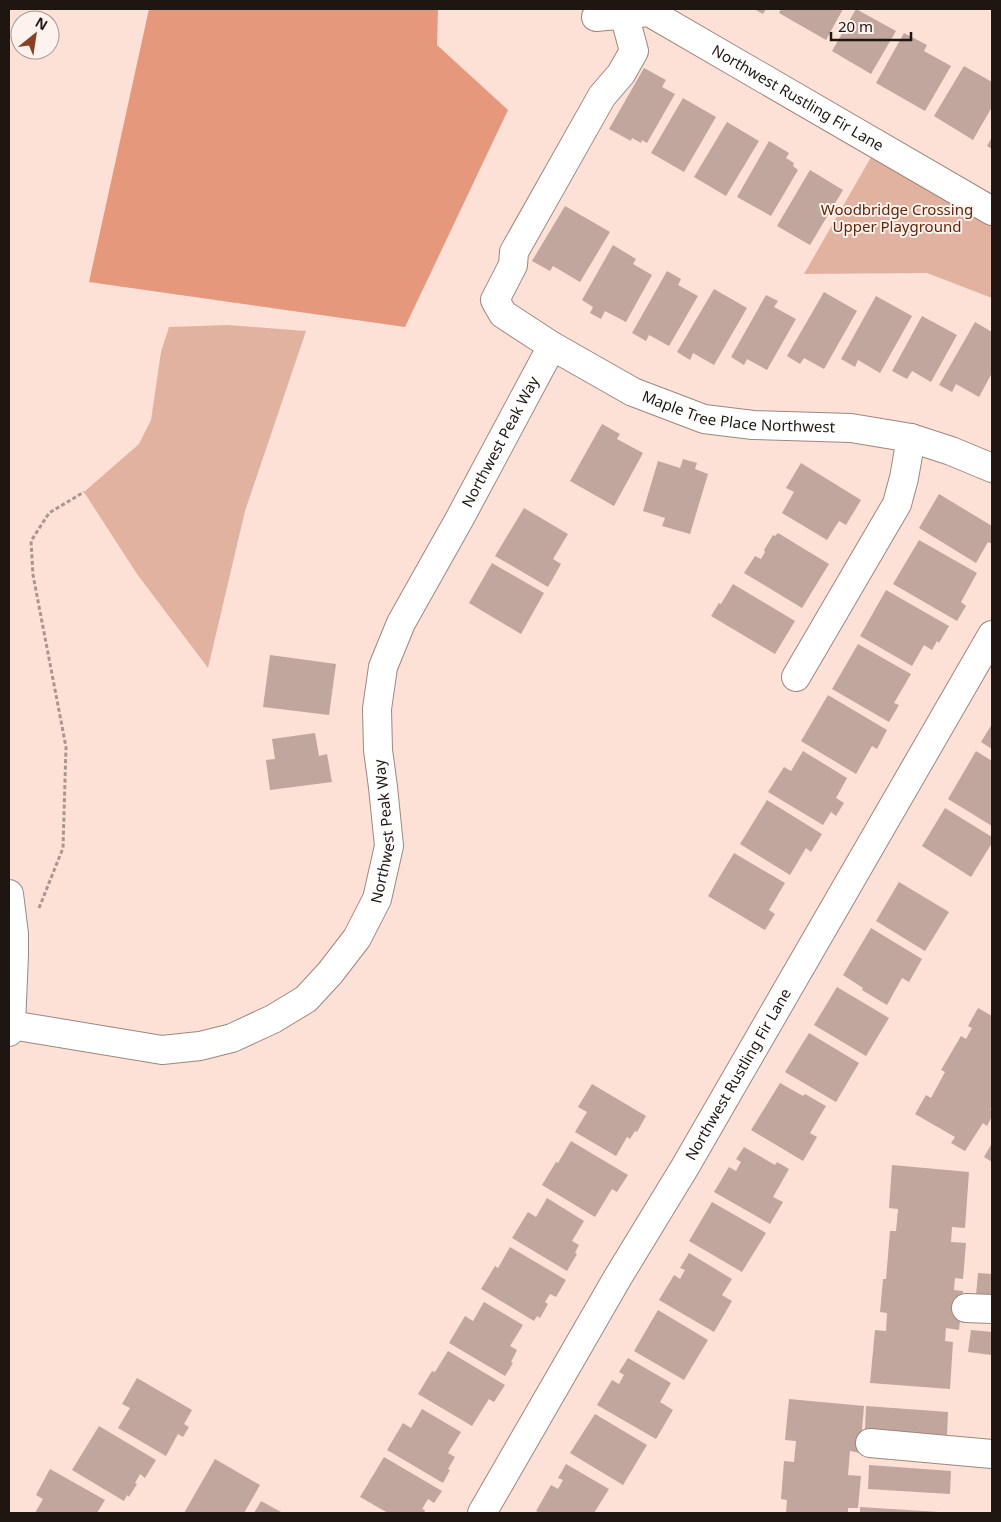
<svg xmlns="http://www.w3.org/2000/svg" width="1001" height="1522" font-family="'Noto Sans',sans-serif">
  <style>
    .green { fill: #e2b2a0 }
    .forest { fill: #e5987b }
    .building { fill: #c0a69c }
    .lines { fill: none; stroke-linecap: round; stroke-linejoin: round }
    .minor-casing { stroke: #9f867c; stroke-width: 30 }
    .path { stroke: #ab968d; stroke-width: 3; stroke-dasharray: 4 2.5; stroke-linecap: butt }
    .minor { stroke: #fff; stroke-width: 28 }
    .labels { text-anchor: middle; stroke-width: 4; stroke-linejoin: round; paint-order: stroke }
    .street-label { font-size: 15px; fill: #1f1612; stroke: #fdf2ee }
    .park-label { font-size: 15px; fill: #672303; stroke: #fdf2ee }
  </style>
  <rect width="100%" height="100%" fill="#fde1d6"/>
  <path class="green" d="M878 145 992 211V298L927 273 804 274Z
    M228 325 306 331 245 511 208 668 137 574 84 492 139 444 151 420 161 352 169 327Z"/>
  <path class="forest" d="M149 9H438L437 45 508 110 405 327 89 282Z"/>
  <path class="building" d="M754 9H766L763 14Z
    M781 9H843L826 40 779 13Z
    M856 9 896 31 871 74 832 51Z
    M904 33 927 45 924 51 951 66 925 111 876 83Z
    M964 66 992 82V107L973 140 934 116Z
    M644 68 666 80 662 87 675 94 647 143 642 140 641 143 632 138 631 141 609 129Z
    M683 98 716 117 684 172 651 153Z
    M727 122 759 141 726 196 694 177Z
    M992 137V149L987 146Z
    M769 141 789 153 786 158 794 163 793 166 798 170 771 216 737 197Z
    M810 170 843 190 810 245 777 226Z
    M565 206 610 232 580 282 553 266 550 271 532 261Z
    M613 245 636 259 633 264 652 275 626 322 605 311 601 319 590 313 593 307 582 300Z
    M667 271 681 279 678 285 698 296 669 346 649 335 646 341 632 333Z
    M714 289 747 308 714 365 693 353 690 360 677 352Z
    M824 292 857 311 824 369 804 358 800 364 787 356Z
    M766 295 778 301 774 307 796 319 767 370 747 359 744 365 731 357Z
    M876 296 912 316 880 373 858 360 855 367 841 359Z
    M922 316 957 335 931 382 912 371 907 379 892 371Z
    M975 322 992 332V373L979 397 956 384 952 392 939 385Z
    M602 424 620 434 617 439 643 453 614 506 570 481Z
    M683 459 697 463 695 469 708 474 690 534 662 526 665 518 643 511 658 461 680 468Z
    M801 463 861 500 846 525 839 521 827 540 782 513 794 492 786 488Z
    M939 494 992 526V544L988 542 976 563 919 528Z
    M524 508 568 534 553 559 561 564 548 587 495 556Z
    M778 533 829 564 802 608 744 573 755 556 761 559 765 552 764 550 773 535 775 536Z
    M919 540 977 573 961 602 966 606 957 621 893 584Z
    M492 563 544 593 521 634 469 603Z
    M733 584 795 621 775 654 711 616 719 603 721 604Z
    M886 590 949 626 939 643 937 641 932 650 924 645 912 666 860 636Z
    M858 644 911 674 894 703 899 705 889 722 832 689Z
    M270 655 336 664 329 715 263 707Z
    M828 695 887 730 877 749 872 746 856 774 801 741Z
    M992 724V749L981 742Z
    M315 733 319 756 327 754 332 782 270 790 266 760 275 759 272 739Z
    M803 751 847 778 836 798 844 803 836 816 831 812 823 825 768 792 784 767 791 771Z
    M976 751 992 761V826L948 799Z
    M767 800 822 834 811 852 806 848 790 875 740 844Z
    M945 808 992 837V843L971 877 922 846Z
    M734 853 785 883 769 910 775 914 765 930 708 896Z
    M899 882 949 912 925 951 876 921Z
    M871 928 922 959 909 982 902 978 887 1005 862 990 863 988 843 975Z
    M837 987 889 1018 866 1056 814 1025Z
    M978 1008 992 1016V1106L990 1109 992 1110V1116L987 1126 983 1123 965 1151 951 1143 955 1137 915 1114 926 1095 931 1098 945 1072 941 1070 961 1036 966 1039 972 1028 968 1026Z
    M809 1033 859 1063 836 1102 785 1072Z
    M780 1083 803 1096 805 1094 826 1106 810 1133 817 1137 803 1161 751 1130Z
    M592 1084 646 1116 637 1132 635 1131 630 1139 627 1137 616 1156 575 1132 587 1112 578 1107Z
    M571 1141 628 1175 617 1192 612 1189 595 1217 542 1185 556 1162 558 1163Z
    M992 1143V1162L984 1157Z
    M744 1147 775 1165 777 1162 789 1169 773 1197 783 1202 770 1224 714 1192 729 1167 736 1171 741 1162 736 1159Z
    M892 1165 969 1172 965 1228 952 1227 951 1242 966 1243 963 1279 955 1278 954 1290 963 1291 959 1330 946 1328 945 1341 953 1342 950 1389 870 1383 875 1330 886 1331 887 1313 880 1312 883 1279H886L890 1231H896L898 1209 889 1208Z
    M547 1198 584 1221 572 1241 579 1245 575 1253 577 1254 567 1271 512 1238 528 1212 536 1217Z
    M712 1202 766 1233 742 1272 689 1241Z
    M510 1247 566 1280 556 1297 550 1294 545 1302 548 1304 540 1318 537 1316 534 1321 481 1289 495 1266 498 1268Z
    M689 1253 732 1279 722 1295 732 1301 714 1332 659 1300 674 1275 680 1279 685 1270 680 1268Z
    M978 1273 992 1274V1297L976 1295Z
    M484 1302 523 1325 510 1346 517 1350 511 1362 513 1363 505 1376 449 1343 465 1316 473 1321Z
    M658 1310 708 1340 684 1380 634 1351Z
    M971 1330 992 1332V1355L968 1352Z
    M448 1351 505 1385 494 1402 489 1399 472 1426 418 1394 432 1371 435 1372Z
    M628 1358 671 1383 660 1402 673 1410 656 1439 597 1405 612 1380 619 1384 624 1375 619 1372Z
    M137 1378 192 1410 184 1424 189 1427 183 1437 178 1434 166 1456 118 1428 130 1408 122 1404Z
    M789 1399 864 1406 860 1453 850 1451 848 1475 861 1476 858 1508H848V1513H786L787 1500 781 1499 784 1461 794 1462 796 1441 785 1440Z
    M866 1406 948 1412 947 1435 865 1430Z
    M422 1409 461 1432 448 1453 455 1457 448 1469 450 1470 443 1483 387 1450 403 1423 411 1428Z
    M595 1414 647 1445 623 1485 570 1453Z
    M99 1426 156 1460 145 1478 140 1474 135 1483 137 1484 129 1497 127 1495 124 1501 72 1470Z
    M384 1457 442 1491 434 1503 428 1499 422 1509 425 1510 424 1513H388L360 1497Z
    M215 1459 260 1485 244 1513H184Z
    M566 1464 609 1489 594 1513H541L536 1511 551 1485 558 1489 563 1480 558 1478Z
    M869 1465 951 1471 950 1494 868 1489Z
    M50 1469 105 1500 97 1513H35L43 1499 36 1495Z
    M261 1501 283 1513H254Z
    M860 1507 939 1512V1513H860Z"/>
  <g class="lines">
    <g class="minor-casing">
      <g id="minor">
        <path id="s1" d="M624 14 634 51 621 74 602 96 514 252 513 265 495 300 503 314 552 346 633 392 704 419 753 425 851 428 911 438 951 451 992 468"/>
        <path id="s2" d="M596 17 649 12 992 211"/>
        <path d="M796 677 897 504 904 478 911 438"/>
        <path d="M9 894 14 934V955L11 1025 9 1032"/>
        <path id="s3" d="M11 1025 162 1050 200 1046 232 1038 273 1019 306 999 330 973 357 938 377 899 389 846 383 787 378 750 377 709 383 667 401 623 460 518 552 346"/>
        <path d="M966 1308 992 1309"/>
        <path d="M870 1443 992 1454"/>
        <path id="s4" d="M482 1513 618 1277 685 1167 992 635"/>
      </g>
    </g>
    <path class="path" d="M39 908 63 848 66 747 33 575 31 541 49 513 84 492"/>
    <use href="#minor" class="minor"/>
  </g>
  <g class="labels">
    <g class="street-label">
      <text dy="5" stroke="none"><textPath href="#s2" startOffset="225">Northwest Rustling Fir Lane</textPath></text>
      <text dy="5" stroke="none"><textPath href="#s1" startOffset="602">Maple Tree Place Northwest</textPath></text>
      <text dy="5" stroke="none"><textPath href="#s3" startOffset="920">Northwest Peak Way</textPath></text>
      <text dy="5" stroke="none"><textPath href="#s3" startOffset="500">Northwest Peak Way</textPath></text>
      <text dy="5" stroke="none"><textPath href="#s4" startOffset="508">Northwest Rustling Fir Lane</textPath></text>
    </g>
    <g class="park-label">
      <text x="897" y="215">Woodbridge Crossing<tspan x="897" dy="17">Upper Playground</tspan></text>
    </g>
  </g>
  <rect width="1001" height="1522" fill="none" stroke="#1f1612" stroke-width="20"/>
  <g transform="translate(35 35) rotate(30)"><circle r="24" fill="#fdf2ee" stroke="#a49a96"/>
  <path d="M0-4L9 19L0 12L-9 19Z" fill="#883f22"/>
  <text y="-8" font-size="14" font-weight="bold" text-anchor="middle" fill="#1f1612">N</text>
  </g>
  <path d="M831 32v8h80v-8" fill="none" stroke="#1f1612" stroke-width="2.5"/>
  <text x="838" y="32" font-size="15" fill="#1f1612" stroke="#fdf2ee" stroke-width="4" paint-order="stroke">20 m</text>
</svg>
